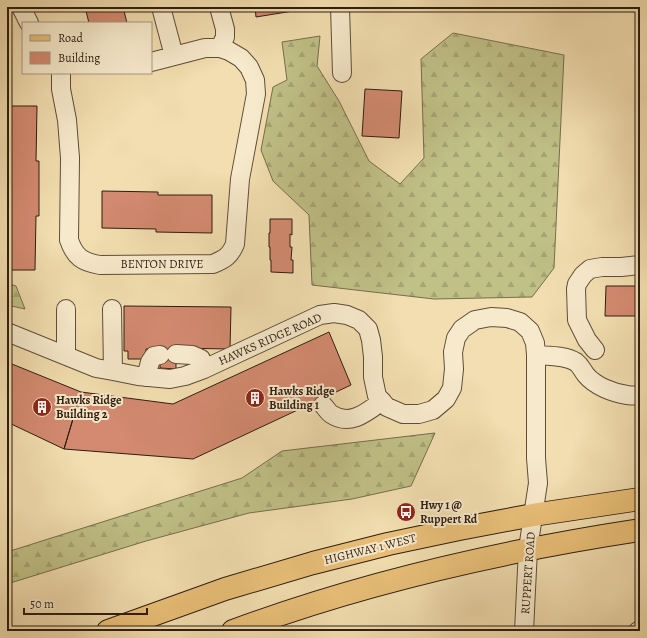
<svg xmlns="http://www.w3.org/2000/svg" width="647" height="638" font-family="Alegreya,serif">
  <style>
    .forest { fill: url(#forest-firs); stroke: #766e4c }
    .building { fill: #d38a70; stroke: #2d1d11 }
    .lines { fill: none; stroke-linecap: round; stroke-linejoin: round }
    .minor-casing { stroke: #5e4d39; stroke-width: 20 }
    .major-casing { stroke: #2d1d11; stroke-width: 24 }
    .minor { stroke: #f7eacc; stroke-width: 18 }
    .major { stroke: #e9bf78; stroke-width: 22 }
    .labels { text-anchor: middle; stroke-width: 4; stroke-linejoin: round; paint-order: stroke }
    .street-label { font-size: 12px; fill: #2d1d11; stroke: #f7eacc }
    .poi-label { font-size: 12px; font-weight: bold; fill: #2d1d11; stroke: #f7eacc; text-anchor: start }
  </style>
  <defs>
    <pattern id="forest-firs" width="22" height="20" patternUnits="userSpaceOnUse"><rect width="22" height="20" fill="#c0c087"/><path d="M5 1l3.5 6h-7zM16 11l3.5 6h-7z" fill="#a5a574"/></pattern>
  </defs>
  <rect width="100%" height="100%" fill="#f2deb0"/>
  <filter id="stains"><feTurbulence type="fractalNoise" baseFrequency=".005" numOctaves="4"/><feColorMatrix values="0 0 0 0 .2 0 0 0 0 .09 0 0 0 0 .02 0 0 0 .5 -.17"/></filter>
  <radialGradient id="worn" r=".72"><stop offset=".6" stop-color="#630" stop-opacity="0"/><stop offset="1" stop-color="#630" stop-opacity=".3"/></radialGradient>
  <path class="forest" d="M453 33 564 55 554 268 532 297 434 299 312 285 309 215 273 181 261 150 273 87 287 80 282 42 320 36 317 66 339 101 369 161 400 184 424 158 421 59Z
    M7 283 16 286 25 309 7 305Z
    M435 433 411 486 352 499 249 513 146 541 7 584V552L242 478 282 451Z"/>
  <path class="building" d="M85 7H123L127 23H89Z
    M255 7H292L293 11 256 17Z
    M365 89 402 91 399 138 362 136Z
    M7 106H37L36 161H39V216H36L35 270H7Z
    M102 191 158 192V195H212V233L156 232V229L102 228Z
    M270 219H292V235L290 234V247H292L291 260H293V273L271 272V260H270V247H269V233H270Z
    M638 281H640V316H605L606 286H638Z
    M124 306 231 307 230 349 176 348V369L160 368V349H146V359H128V351H124Z
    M329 332 351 385 193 459 64 449 81 392 173 404Z
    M7 362 81 392 64 449 7 422Z"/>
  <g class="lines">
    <g class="minor-casing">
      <path id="minor" d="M21 7 29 23
        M161 7 174 56
        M219 7 225 29V37L220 48
        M340 7 342 73
        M61 73V89L67 120 70 158 69 240C75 257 82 262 100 265L213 264C225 259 230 256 235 244L240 179 256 94 255 80 249 67 241 58 229 51 220 48H205L151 62
        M66 309V356
        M112 309 113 371
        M7 332 96 368 113 371 138 376 170 379 185 376 204 369 320 315 334 313 347 315 359 320 368 329 371 340 373 357V377L377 396 387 407 403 414H419L433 410 446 399 452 388 454 369 453 352 456 338 462 329 475 320 491 317 507 318 520 322 530 331 535 343 536 355V458L538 483 528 549 524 631
        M595 350 587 340 577 320 576 289 577 284 583 275 590 269 602 267H621L640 265
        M176 354 192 355 201 359 204 369
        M536 355C549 356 565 355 576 362 581 366 582 370 586 375 595 386 613 393 627 395 631 396 636 395 640 395
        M146 377 150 362 154 356 160 355
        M323 405C326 408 328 412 331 414 350 427 367 412 382 401
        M638 631H640"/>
    </g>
    <g class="major-casing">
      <path id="major" d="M108 631 225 589 313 563 388 544 459 529 533 515 640 499
        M233 631C365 582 502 551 640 530"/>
    </g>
    <use href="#minor" class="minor"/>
    <use href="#major" class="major"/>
  </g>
  <defs>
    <g id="building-disc" transform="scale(1)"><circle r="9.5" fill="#8f2418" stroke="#f7eacc"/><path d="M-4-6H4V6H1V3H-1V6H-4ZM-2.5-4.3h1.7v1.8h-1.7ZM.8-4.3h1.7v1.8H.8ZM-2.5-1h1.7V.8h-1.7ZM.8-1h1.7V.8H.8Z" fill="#fff"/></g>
    <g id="bus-disc" transform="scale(1)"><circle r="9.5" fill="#8f2418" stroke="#f7eacc"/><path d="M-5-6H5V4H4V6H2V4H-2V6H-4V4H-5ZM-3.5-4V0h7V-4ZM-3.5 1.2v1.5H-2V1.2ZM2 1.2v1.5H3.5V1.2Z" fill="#fff"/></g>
  </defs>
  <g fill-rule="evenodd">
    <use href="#building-disc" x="255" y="398"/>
    <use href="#building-disc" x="42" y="407"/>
    <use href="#bus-disc" x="406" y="512"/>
  </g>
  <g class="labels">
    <g class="street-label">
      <text x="162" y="268">BENTON DRIVE</text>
      <text transform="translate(270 339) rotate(-24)" y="4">HAWKS RIDGE ROAD</text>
      <text transform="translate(370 549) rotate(-14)" y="4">HIGHWAY 1 WEST</text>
      <text transform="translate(528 573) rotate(-86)" y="4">RUPPERT ROAD</text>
    </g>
    <g class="poi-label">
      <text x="269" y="395">Hawks Ridge<tspan x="269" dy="14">Building 1</tspan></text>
      <text x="56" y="404">Hawks Ridge<tspan x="56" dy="14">Building 2</tspan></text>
      <text x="420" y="509">Hwy 1 @<tspan x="420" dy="14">Ruppert Rd</tspan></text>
    </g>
  </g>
  <rect width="647" height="638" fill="none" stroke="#f2deb0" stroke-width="24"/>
  <rect x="8" y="8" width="631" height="622" fill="none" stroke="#2d1d11" stroke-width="2"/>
  <rect x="12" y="12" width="623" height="614" fill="none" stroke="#2d1d11"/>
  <rect x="22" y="22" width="130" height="52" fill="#f7eacc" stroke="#a69881"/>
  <rect x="30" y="35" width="20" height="6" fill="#e9bf78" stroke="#a69881"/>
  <text x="58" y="42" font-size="12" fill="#2d1d11">Road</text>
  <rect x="30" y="52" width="20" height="12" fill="#d38a70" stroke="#a69881"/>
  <text x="58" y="62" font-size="12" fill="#2d1d11">Building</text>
  <path d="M24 608v6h123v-6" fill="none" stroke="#2d1d11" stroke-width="2"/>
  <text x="30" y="608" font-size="12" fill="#2d1d11" stroke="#f7eacc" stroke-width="3" paint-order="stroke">50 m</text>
  <rect width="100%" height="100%" filter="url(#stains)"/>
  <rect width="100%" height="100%" fill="url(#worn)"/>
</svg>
